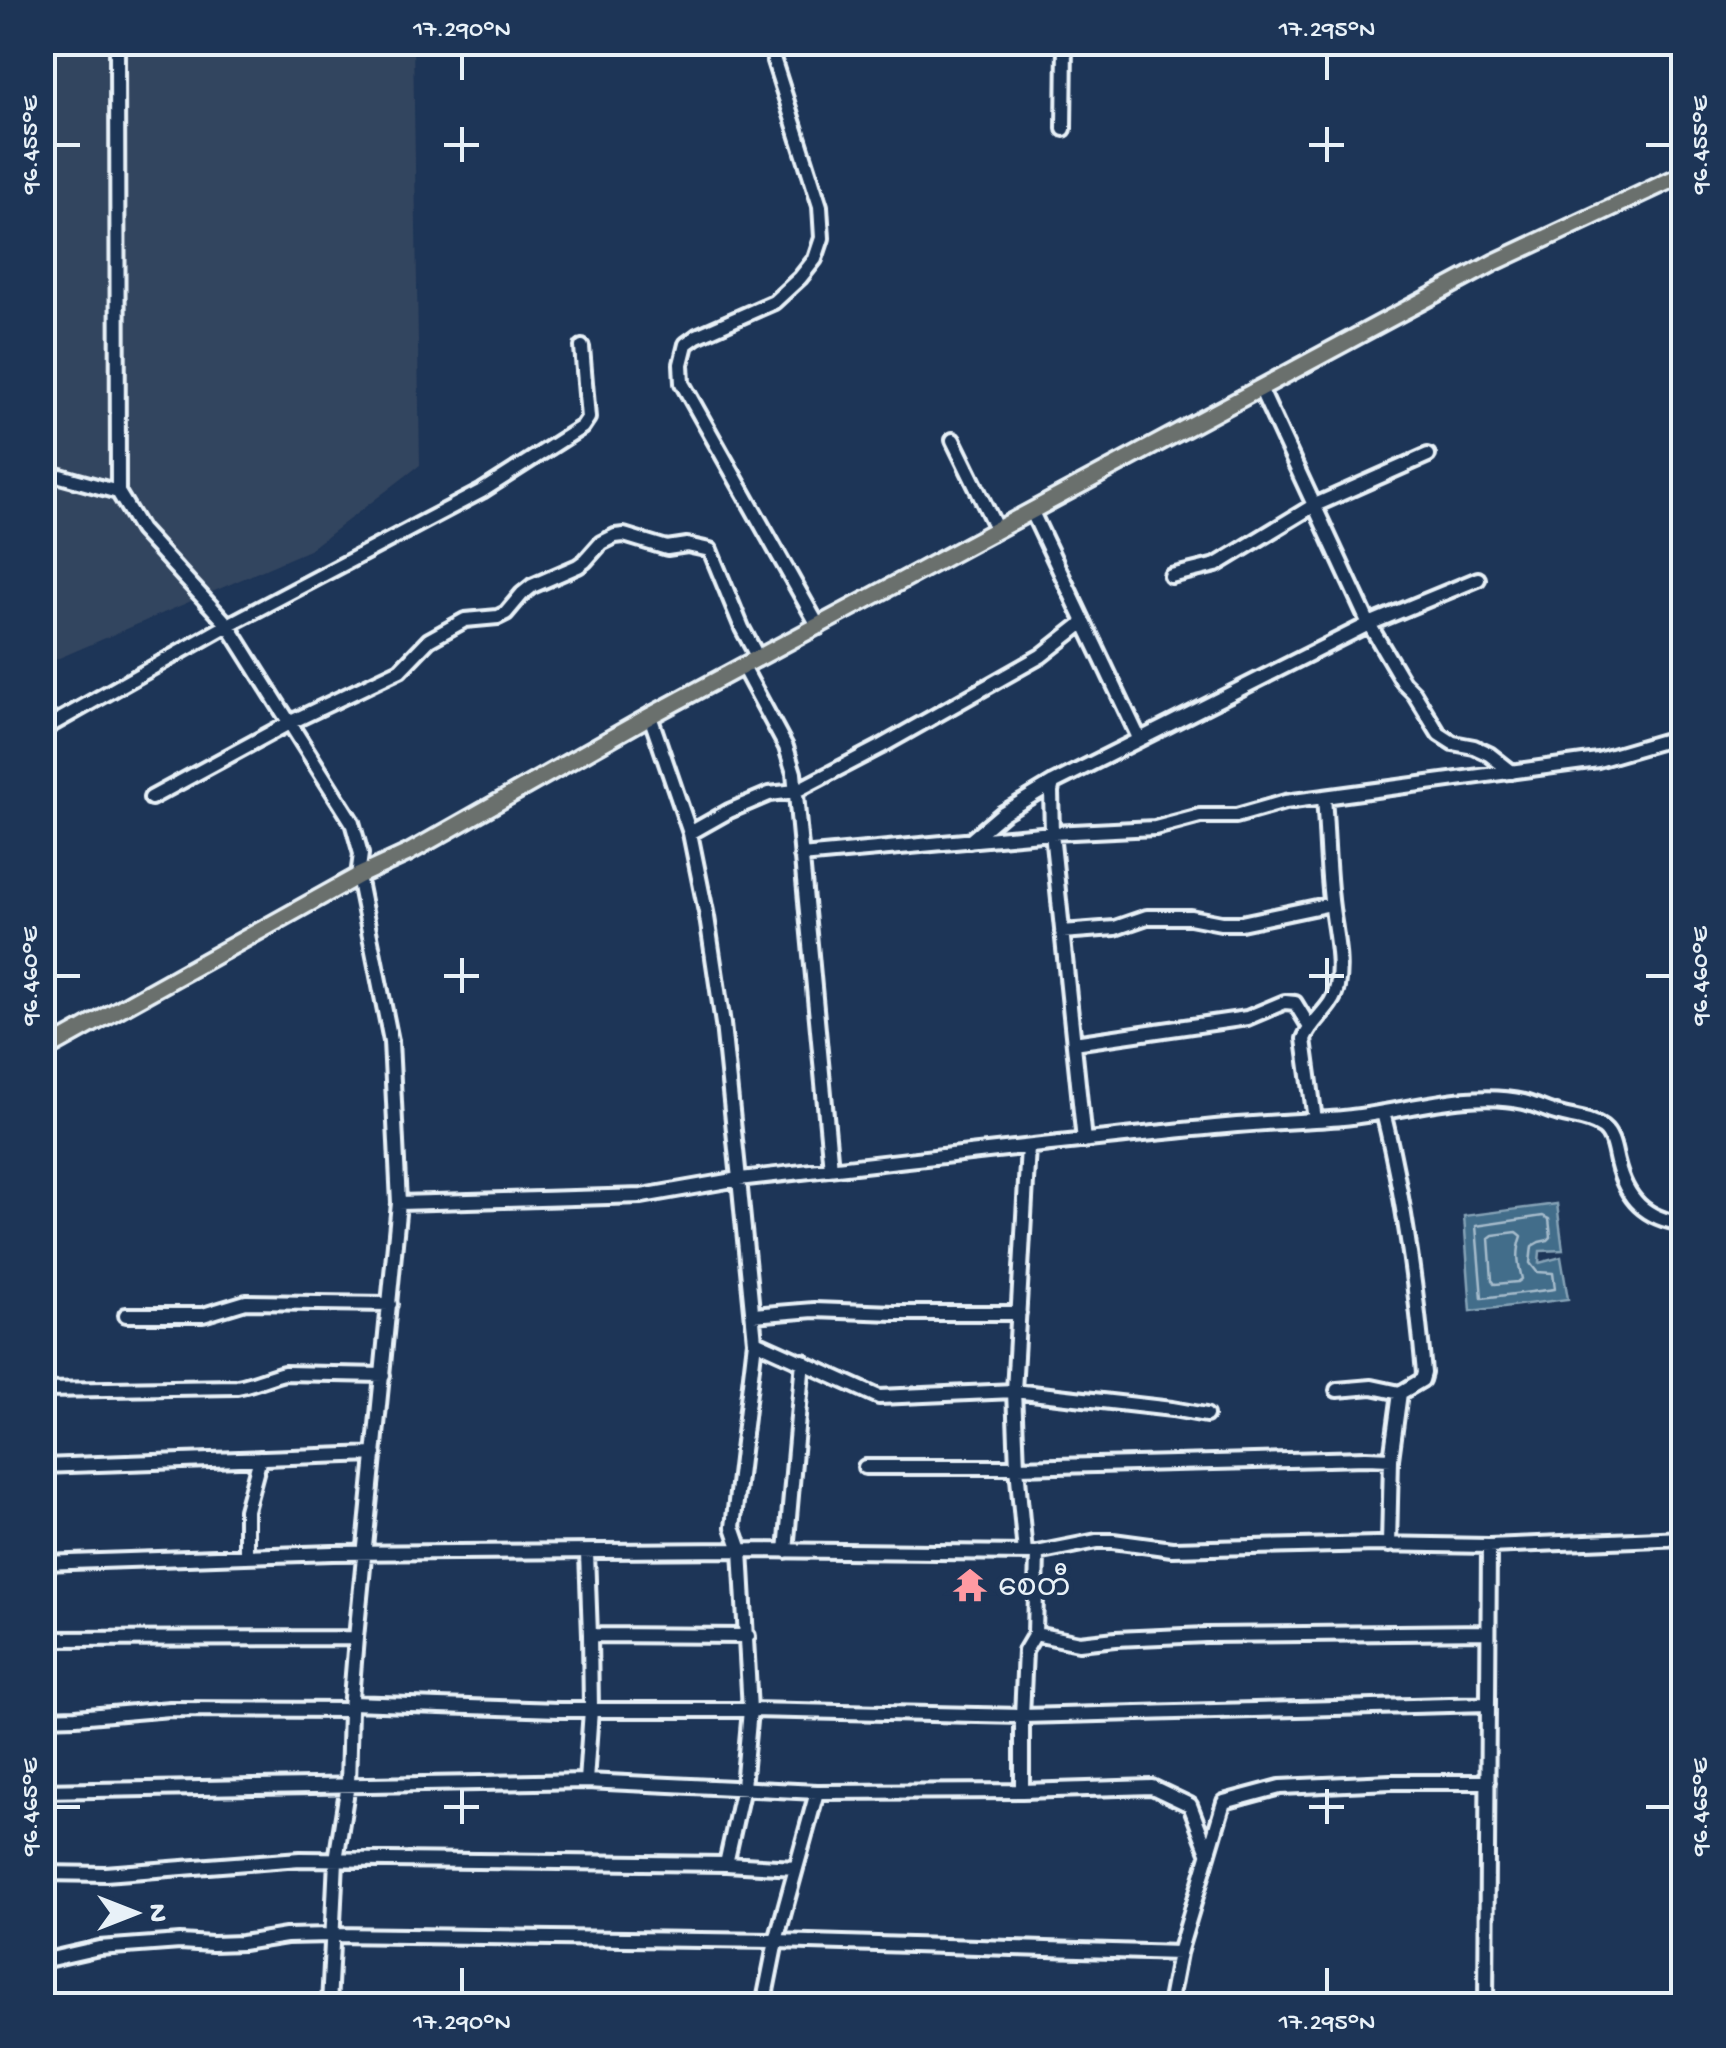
<svg xmlns="http://www.w3.org/2000/svg" width="1726" height="2048" font-family="'Gochi Hand','Noto Sans Myanmar',sans-serif">
  <style>
    .built { fill: #33445e }
    .water { fill: #436d8a; stroke: #85a2b6; stroke-width: 2.5 }
    .lines { fill: none; stroke-linecap: round; stroke-linejoin: round }
    .shore { stroke: #a6bccc; stroke-width: 2.5 }
    .minor-casing { stroke: #e8f1f8; stroke-width: 20 }
    .major-casing { stroke: #e8f1f8; stroke-width: 22 }
    .minor { stroke: #1d3557; stroke-width: 12 }
    .major { stroke: #6b706d; stroke-width: 15 }
    .ticks { fill: none; stroke: #e8f1f8; stroke-width: 4 }
    .labels { text-anchor: middle; stroke-width: 10; stroke-linejoin: round; paint-order: stroke }
    .poi-label { font-size: 30px; fill: #e8f1f8; stroke: #1d3557; text-anchor: start }
    .neatline { fill: none; stroke: #e8f1f8; stroke-width: 4 }
    .ticks-label { font-size: 25px; text-anchor: middle; fill: #e8f1f8 }
  </style>
  <rect width="100%" height="100%" fill="#1d3557"/>
  <filter id="ink" filterUnits="userSpaceOnUse"><feTurbulence type="fractalNoise" baseFrequency=".01" numOctaves="2"/><feDisplacementMap in="SourceGraphic" scale="20" xChannelSelector="R" yChannelSelector="G"/><feConvolveMatrix kernelMatrix="1 2 1 2 8 2 1 2 1" color-interpolation-filters="sRGB"/></filter>
  <g filter="url(#ink)">
    <path class="built" d="M43 43H413L420 465 309 550 43 665Z"/>
    <path class="water" d="M1557 1204 1563 1250 1540 1251 1539 1263 1561 1257 1568 1299 1471 1311 1464 1216Z"/>
    <g class="lines">
      <path class="shore" d="M1543 1216 1549 1219 1551 1237 1548 1240 1539 1242 1532 1246 1530 1263 1537 1272 1553 1273 1555 1289 1482 1298 1476 1226Z
        M1517 1232 1522 1236C1516 1253 1518 1263 1522 1279L1518 1282 1495 1284 1492 1280 1489 1238 1493 1235Z"/>
      <g class="minor-casing">
        <path id="minor" d="M117 42 118 492 141 530 228 625 352 822 361 854 358 876 391 1041 399 1203 356 1638 350 1710 348 1784 336 1860 329 2006
          M774 61 820 206 822 238 815 259 800 278 774 302 697 336 686 344 681 364 682 383 819 627
          M1064 129 1065 42
          M1260 388 1369 624 1403 682 1414 693 1439 734 1453 743 1474 747 1489 754 1512 772
          M953 440 997 530
          M42 471 118 492
          M1032 512 1139 738
          M1171 576 1216 565 1313 506 1428 455
          M743 667 786 747 794 773 831 1169
          M42 730 228 625 482 491 582 427 588 418 582 347
          M1324 797 1598 760 1684 735
          M151 798 291 722 400 670 429 640 465 620 498 617 506 613 522 594 532 586 578 566 585 561 601 543 615 536 624 535 667 548 687 545 710 550 742 628 758 658
          M690 833 729 811 769 794 796 791 880 747 1041 656 1084 622
          M970 841 1003 813 1053 783
          M801 856 1052 833 1155 828 1200 816H1236L1285 802 1324 797C1327 834 1327 871 1332 908 1335 933 1342 961 1337 987 1333 1008 1312 1019 1304 1039L1315 1120
          M1062 932 1115 928 1147 917H1190L1221 923H1241L1331 904
          M1074 1043 1247 1018 1285 1002 1295 1003 1309 1026
          M1084 1141 1052 833 1051 791 1053 783 1369 624 1478 579
          M399 1203 642 1196 739 1179 723 1024 707 917 690 833 650 716
          M126 1315H203L246 1302 390 1304
          M753 1315 814 1310 894 1313H1019
          M755 1341 879 1397 1014 1391 1172 1409 1206 1415
          M42 1390 237 1387C254 1384 268 1377 284 1373L383 1375
          M1337 1390 1372 1387 1400 1393 1422 1380 1424 1373C1416 1286 1404 1197 1383 1112
          M42 1466 375 1454
          M865 1467H1017L1366 1458 1391 1459
          M1389 1545 1391 1459 1400 1393
          M786 1551 803 1361
          M587 1553 590 1635 748 1636
          M1025 1553 1017 1467 1014 1391 1028 1147
          M246 1555V1510L260 1458
          M42 1563 333 1553 741 1550 1037 1553 1097 1541H1113L1172 1549 1377 1544 1489 1546 1684 1538
          M1035 1634 1079 1643 1116 1639 1206 1635 1488 1632
          M42 1639 356 1638
          M351 1703 559 1710H750L1022 1716 1488 1704
          M42 1718 76 1717 170 1709 350 1710
          M586 1781 591 1710 590 1635
          M42 1791 586 1781 817 1792 1022 1791 1152 1787 1190 1805 1208 1852
          M1022 1791V1716L1025 1651 1035 1634 1037 1553
          M726 1864 743 1787 750 1710 741 1550 733 1527 755 1341 739 1179C905 1161 1071 1140 1237 1125 1272 1122 1308 1121 1343 1118 1400 1113 1467 1089 1524 1102 1536 1105 1547 1111 1559 1114 1574 1118 1590 1119 1603 1128 1613 1136 1614 1150 1617 1162 1626 1199 1645 1219 1684 1224
          M42 1873 105 1874 300 1859 726 1864 796 1868
          M42 1961 99 1948 180 1942 212 1944 242 1943 286 1936 332 1935 776 1941 1179 1953
          M763 2006 776 1941 817 1792
          M1169 2006 1179 1953 1224 1802 1280 1787 1391 1782H1488
          M1486 2006 1489 1546"/>
      </g>
      <g class="major-casing">
        <path id="major" d="M42 1052 358 876 408 853 650 716 1495 262 1684 174"/>
      </g>
      <use href="#minor" class="minor"/>
      <use href="#major" class="major"/>
    </g>
  </g>
  <path class="ticks" d="M462 55V80M1327 55V80M462 127V162M1327 127V162M55 145H80M444 145H479M1309 145H1344M1646 145H1671M462 958V993M1327 958V993M55 976H80M444 976H479M1309 976H1344M1646 976H1671M462 1789V1824M1327 1789V1824M55 1807H80M444 1807H479M1309 1807H1344M1646 1807H1671M462 1968V1993M1327 1968V1993"/>
  <defs>
    <g id="temple-bare" transform="scale(2.7)"><path d="M0-6L5-2H3V0L6.5 2.5H4V6H1.5V3h-3V6H-4V2.5H-6.5L-3 0V-2H-5Z" fill="#ff9aa2" stroke="#1d3557" stroke-width="2.5" paint-order="stroke"/></g>
  </defs>
  <g fill-rule="evenodd">
    <use href="#temple-bare" x="970" y="1585"/>
  </g>
  <g class="labels">
    <g class="poi-label">
      <text x="998" y="1595">စေတီ</text>
    </g>
  </g>
  <rect width="1726" height="2048" fill="none" stroke="#1d3557" stroke-width="110"/>
  <g transform="translate(135 1913) rotate(90)" stroke="#1d3557" stroke-width="8" paint-order="stroke">
  <path d="M0-8L18 38L0 25L-18 38Z" fill="#e8f1f8"/>
  <text y="-15" font-size="28" font-weight="bold" text-anchor="middle" fill="#e8f1f8">N</text>
  </g>
  <rect x="55" y="55" width="1616" height="1938" class="neatline"/>
  <g class="ticks-label">
    <text x="462" y="36">17.290°N</text>
    <text x="1327" y="36">17.295°N</text>
    <text transform="translate(1698 145) rotate(-90)" y="9">96.455°E</text>
    <text transform="translate(28 145) rotate(-90)" y="9">96.455°E</text>
    <text transform="translate(1698 976) rotate(-90)" y="9">96.460°E</text>
    <text transform="translate(28 976) rotate(-90)" y="9">96.460°E</text>
    <text transform="translate(1698 1807) rotate(-90)" y="9">96.465°E</text>
    <text transform="translate(28 1807) rotate(-90)" y="9">96.465°E</text>
    <text x="462" y="2029">17.290°N</text>
    <text x="1327" y="2029">17.295°N</text>
  </g>
</svg>
